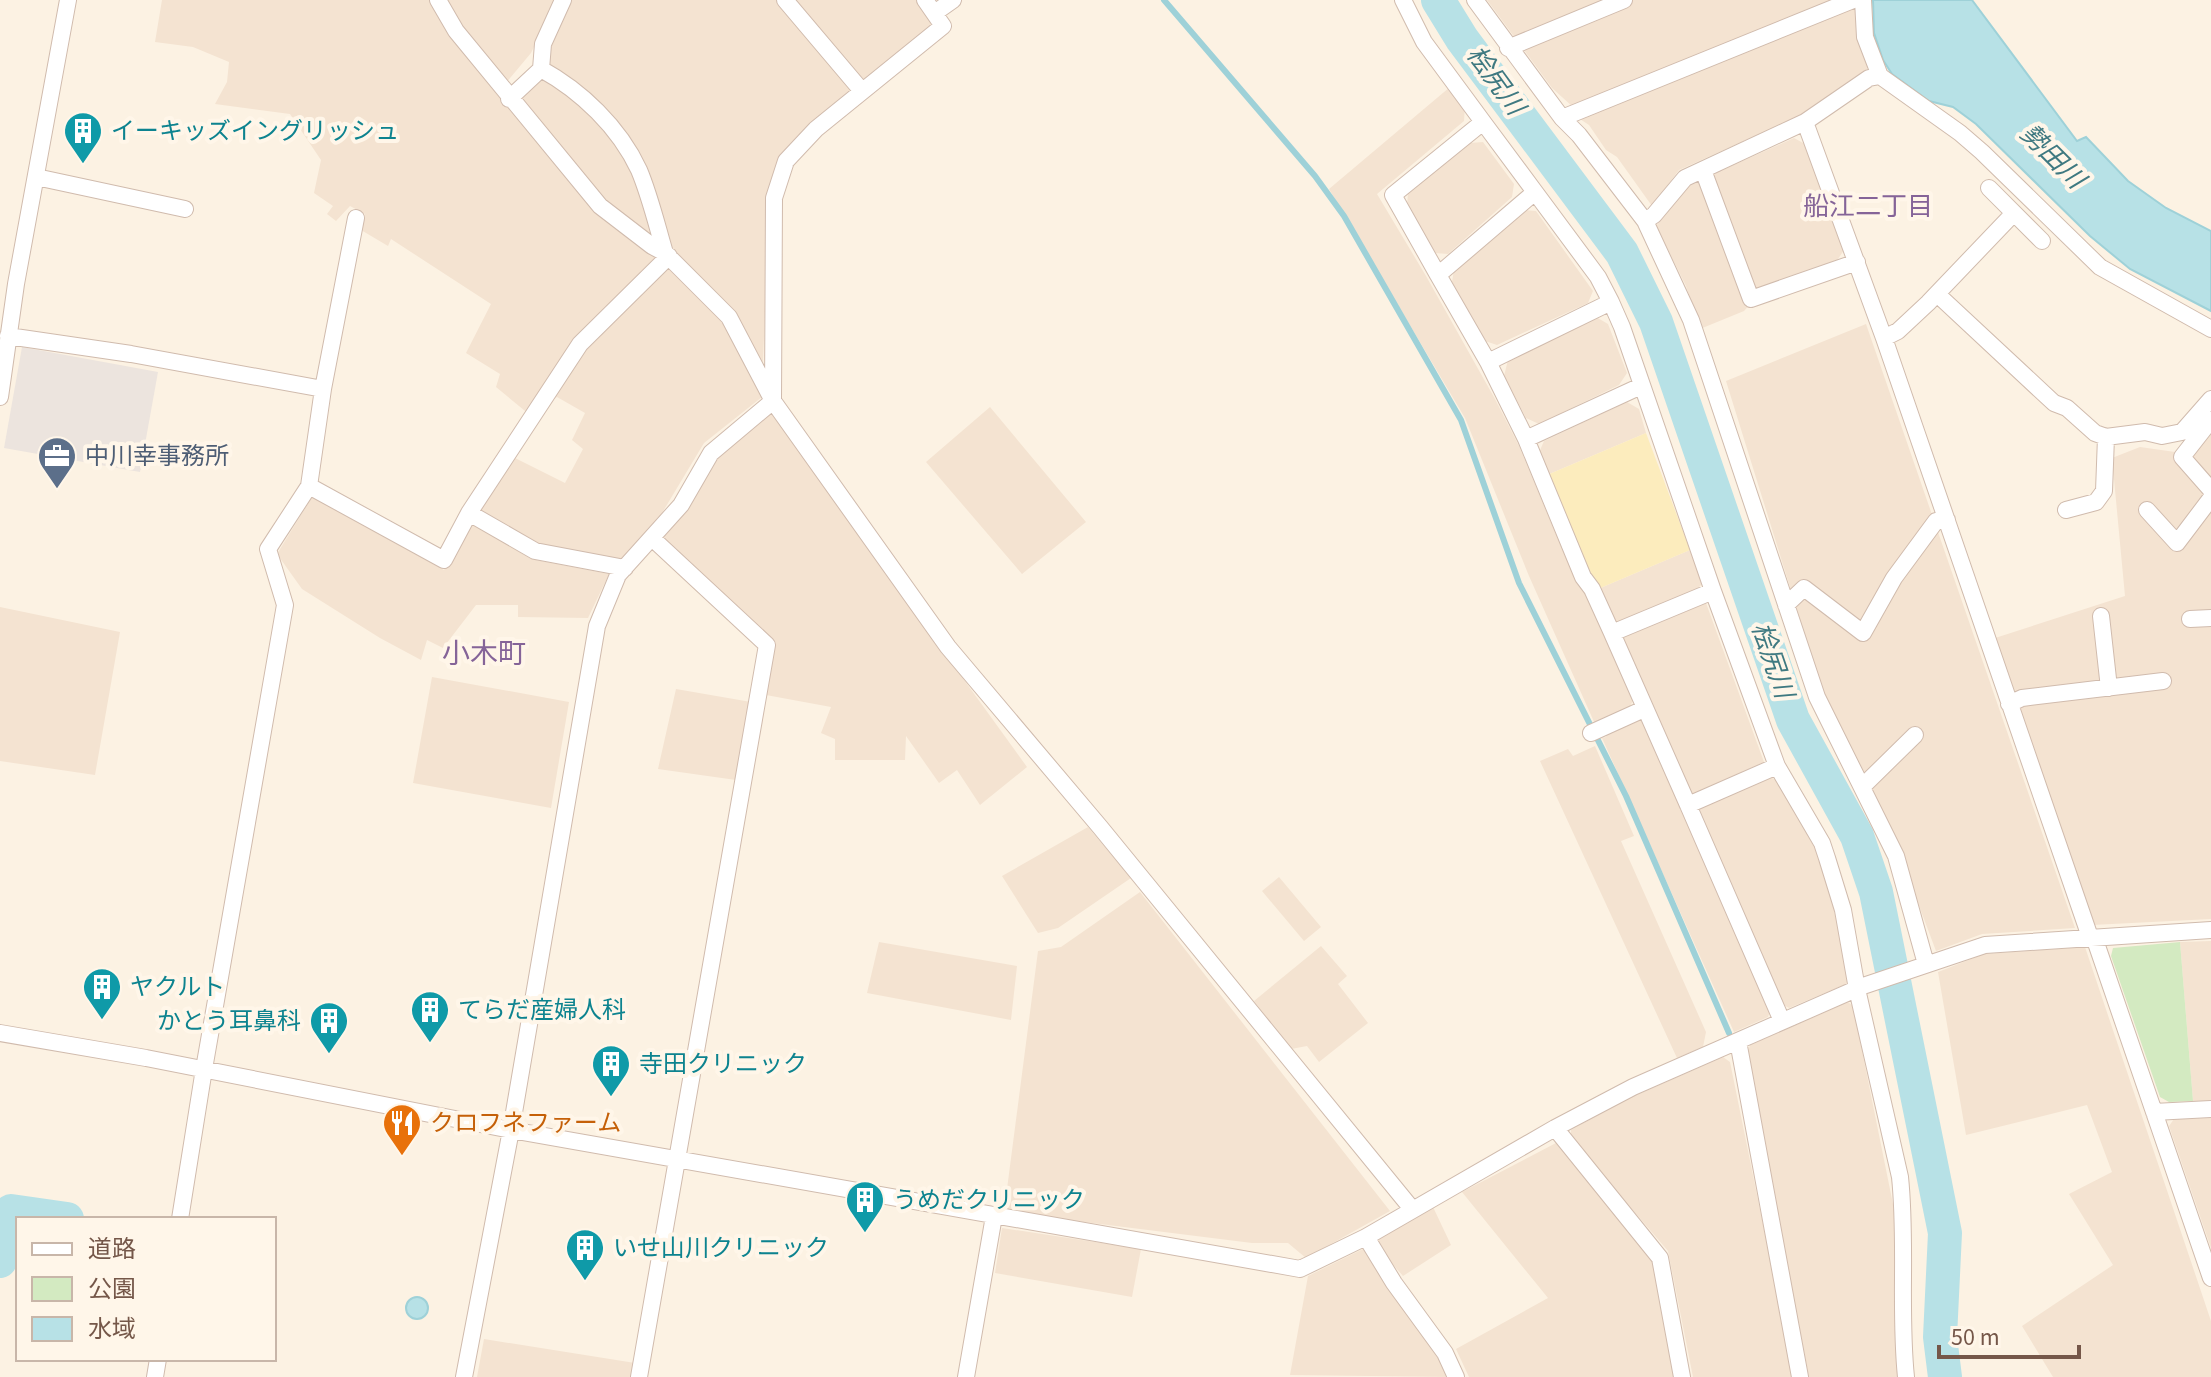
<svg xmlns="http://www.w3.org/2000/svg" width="2211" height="1377" font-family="'Source Sans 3','Noto Sans JP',sans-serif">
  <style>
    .residential { fill: #f4e3d1 }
    .industrial { fill: #ece4de }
    .green { fill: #d3eac1 }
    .sand { fill: #fcecbd }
    .water { fill: #b7e1e6; stroke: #9ed1d8; stroke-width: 2 }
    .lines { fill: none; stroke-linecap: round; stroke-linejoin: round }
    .stream { stroke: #9ed1d8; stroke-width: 6 }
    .river { stroke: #b7e1e6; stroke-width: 34 }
    .street-casing { stroke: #d0bbad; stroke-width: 18 }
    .street { stroke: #fff; stroke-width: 16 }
    .labels { text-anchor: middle; stroke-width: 8; stroke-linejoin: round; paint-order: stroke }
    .culture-label { font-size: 24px; fill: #0d838f; stroke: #fff6e9; text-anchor: start }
    .service-label { font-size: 24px; fill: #4e5e75; stroke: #fff6e9; text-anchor: start }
    .food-label { font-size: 24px; fill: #c56008; stroke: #fff6e9; text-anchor: start }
    .water-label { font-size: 26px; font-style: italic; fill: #3f7981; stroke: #fff6e9 }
    .neighbourhood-label { font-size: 26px; fill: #856498; stroke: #fff6e9 }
    .quarter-label { font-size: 28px; fill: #856498; stroke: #fff6e9 }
  </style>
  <rect width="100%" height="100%" fill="#fcf2e3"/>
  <path class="residential" d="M162 0H434L601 213 666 260 724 321 762 397 704 443 659 518 625 564 549 551 477 513 513 457 565 483 583 449 572 440 585 413 557 397 535 408 530 415 496 387 500 374 466 353 491 304 391 239 388 246 361 230 365 214 350 206 336 221 327 214 333 206 314 193 321 160 290 114 215 104 227 82 229 62 193 47 155 42Z
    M443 0H557L531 53 506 83 457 23Z
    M572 0H918L939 25 811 125 769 203 763 363 735 316 670 248 608 205 519 99Z
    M1487 0H1856L1870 65 1862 75 1797 117 1679 170 1652 206 1617 157 1606 150 1589 125 1580 119 1573 107 1552 88Z
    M1450 87 1465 106 1464 121 1377 194 1426 276 1495 399 1519 446 1576 582 1588 594 1635 697 1629 708 1595 724 1529 576 1465 418 1329 189Z
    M1794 138 1805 144 1844 250 1836 262 1765 288 1744 311 1700 329 1686 286 1656 226 1689 185Z
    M1483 142 1514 184 1512 197 1448 254 1435 253 1407 207 1408 192 1470 143Z
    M1523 210 1536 211 1593 291 1588 303 1497 345 1485 341 1452 282 1454 270Z
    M1596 317 1608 324 1627 373 1619 385 1539 424 1526 418 1504 376 1508 360Z
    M1866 324 2075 928 1982 934 1936 951 1885 815 1821 687 1726 381Z
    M1627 402 1639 409 1646 433 1547 475 1538 455 1544 441Z
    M990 407 1086 522 1022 574 926 462Z
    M771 413 1027 767 980 805 957 770 939 783 906 736 905 760H835V739L821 733 831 707 766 695 775 641 662 540 714 458Z
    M2211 424V919L2092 925 1992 639 2125 596 2112 458 2140 447 2182 453Z
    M312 497 444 570 473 524 531 559 609 574 588 618 518 617V605H476L443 648 427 640 421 660 380 638 302 589 277 554Z
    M1690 550 1702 584 1697 589 1614 626 1598 589Z
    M1706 603 1764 762 1690 796 1619 639Z
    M0 607 120 632 95 775 0 761Z
    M432 677 569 702 551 808 413 783Z
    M676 689 751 702 736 780 658 769Z
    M1636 720 1644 721 1771 1008 1768 1017 1734 1032 1602 738 1606 737V731Z
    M1595 746 1634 836 1621 841 1706 1032 1703 1047 1677 1058 1540 761 1568 749 1573 756Z
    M1768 776 1778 781 1814 847 1825 873 1851 982 1789 1008 1782 1004 1696 812 1702 806Z
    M1088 827 1131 878 1058 928 1038 933 1002 876Z
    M1279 877 1321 927 1304 941 1262 891Z
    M1140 892 1390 1211 1306 1258 1288 1243H1252L1004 1212 1038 951 1061 947Z
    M2211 941V1101H2193L2180 942Z
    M879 942 1017 966 1011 1020 867 993Z
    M1321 946 1347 976 1338 984 1368 1023 1319 1062 1307 1046 1291 1049 1254 1001Z
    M2085 947 2211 1321V1377H2053L2022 1326 2113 1265 2069 1194 2112 1172 2087 1105 1966 1135 1938 972 1984 954Z
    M1848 1002 1853 1006 1898 1229 1900 1377H1809L1747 1055 1750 1045Z
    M1723 1057 1730 1062 1794 1377H1693L1668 1251 1571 1138V1130L1623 1101Z
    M2211 1118V1248L2169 1126 2174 1119Z
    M1556 1143 1655 1265 1676 1377H1469L1456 1349 1548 1298 1462 1192Z
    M1433 1207 1451 1245 1403 1276 1373 1242Z
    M1002 1228 1141 1249 1132 1297 995 1273Z
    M1363 1249 1435 1343 1451 1377 1290 1375 1308 1276Z
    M484 1339 635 1363 632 1377H477Z"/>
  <path class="industrial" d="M22 347 158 372 140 472 4 448Z"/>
  <path class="green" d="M2180 942 2193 1101 2169 1102 2160 1097 2111 956 2113 948Z"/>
  <path class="sand" d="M1646 433 1690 550 1598 589 1547 475Z"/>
  <path class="water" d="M1873 0H1972L2077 141 2086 137 2128 181 2166 208 2211 231V311L2130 269 2090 236 1976 124 1953 107 1929 101 1892 74 1883 60 1874 33Z
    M406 1308a11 11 0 1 1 22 0a11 11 0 1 1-22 0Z"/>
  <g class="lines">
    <path class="stream" d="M1164 0 1315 176 1344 216 1461 420 1519 583 1626 796 1729 1033"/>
    <path class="river" d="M1438 0 1462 39 1622 253 1656 322 1793 720 1857 836 1876 892 1945 1233 1940 1337 1945 1377
      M0 1222 8 1223 11 1211 67 1219
      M0 1261 8 1223"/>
    <g class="street-casing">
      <path id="street" d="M438 0 456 31 600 206 652 246 665 253 729 317 773 401 948 647 1100 827 1412 1209
        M785 0 862 91
        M1403 0 1424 42 1483 122
        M1475 0 1562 118 1579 135 1645 221 1691 320 1817 697 1896 856 1926 964
        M1863 0 1865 37 1880 76 1960 133 1982 152 2100 267 2211 329
        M936 12 953 0
        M1508 48 1624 0
        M541 69C581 91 619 127 639 170 650 196 657 226 665 253
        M1880 76 1869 78 1805 122 1884 338 2090 937
        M509 99 541 69 543 44 563 0
        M1562 118 1853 0
        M1703 170 1751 299 1857 262
        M36 177 185 209
        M1989 188 2042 241
        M1645 221 1654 215 1685 178 1805 122
        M1438 275 1393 195 1483 122 1535 192
        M1937 294 2054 403 2067 408 2095 433 2106 437 2145 432 2162 436 2182 432 2211 399
        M1611 302 1622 327 1713 591 1777 766 1822 843 1827 858 1843 910 1857 989 1900 1177C1907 1244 1899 1310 1906 1377
        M8 336 131 354 323 389 309 486 268 549 285 605 204 1069 180 1219
        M1884 338 1898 331 1928 303 2014 213
        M1488 362 1438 275 1535 192 1598 277 1611 302 1488 362 1526 439
        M323 389 356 218
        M0 397 16 284 68 0
        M2211 420 2182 457 2211 490
        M309 486 444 560 469 513 535 551 625 568
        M2066 510 2096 502 2104 491 2106 437
        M2147 510 2177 543 2211 498
        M469 513 580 344 669 256
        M1786 605 1804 588 1863 633 1894 578 1936 521 1947 520
        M2101 616 2109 688
        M2190 619 2211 618
        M1612 633 1592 589 1583 577 1526 439 1641 386
        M2009 704 2022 698 2163 681
        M1591 733 1644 709
        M1777 766 1688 805 1782 1021
        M1863 786 1915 735
        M1688 805 1612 633 1713 591
        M2094 937 2211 1278
        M0 1033 146 1058 511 1130 1300 1269 1366 1237 1555 1128 1633 1087 1863 986 1985 945 2211 930
        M1738 1041 1800 1377
        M2154 1112 2211 1109
        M1555 1128 1660 1258 1682 1377
        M1366 1237 1394 1283 1445 1353 1456 1377
        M155 1377 158 1359
        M464 1377 511 1130 597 626 618 575 681 505 711 453 773 401 774 198 786 161 816 129 943 26 925 0
        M639 1377 767 645 653 539
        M966 1377 994 1216"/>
    </g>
    <use href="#street" class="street"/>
  </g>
  <defs>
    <g id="building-pin" transform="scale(2)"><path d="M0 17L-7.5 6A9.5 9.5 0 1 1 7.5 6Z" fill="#0f9aa8" stroke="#fff6e9"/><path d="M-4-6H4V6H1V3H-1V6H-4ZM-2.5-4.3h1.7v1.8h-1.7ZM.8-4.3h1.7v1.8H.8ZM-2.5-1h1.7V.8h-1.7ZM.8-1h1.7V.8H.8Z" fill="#fff"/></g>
    <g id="office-pin" transform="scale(2)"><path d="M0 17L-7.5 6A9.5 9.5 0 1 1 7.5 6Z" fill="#5c6f8a" stroke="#fff6e9"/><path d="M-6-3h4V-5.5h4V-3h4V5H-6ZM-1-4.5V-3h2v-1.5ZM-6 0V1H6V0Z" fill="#fff"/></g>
    <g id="restaurant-pin" transform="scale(2)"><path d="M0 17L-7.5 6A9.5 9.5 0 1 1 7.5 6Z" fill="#e8710a" stroke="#fff6e9"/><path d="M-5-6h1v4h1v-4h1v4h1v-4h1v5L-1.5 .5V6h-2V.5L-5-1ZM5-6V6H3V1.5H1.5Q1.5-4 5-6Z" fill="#fff"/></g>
  </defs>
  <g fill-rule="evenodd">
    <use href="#building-pin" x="83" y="131"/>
    <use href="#office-pin" x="57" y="456"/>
    <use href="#building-pin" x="102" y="987"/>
    <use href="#building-pin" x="430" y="1010"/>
    <use href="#building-pin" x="329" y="1021"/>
    <use href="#building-pin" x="611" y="1064"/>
    <use href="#restaurant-pin" x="402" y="1123"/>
    <use href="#building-pin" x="865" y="1200"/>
    <use href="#building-pin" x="585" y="1248"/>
  </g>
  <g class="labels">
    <g class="culture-label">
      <text x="111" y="139">イーキッズイングリッシュ</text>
      <text x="130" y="995">ヤクルト</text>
      <text x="458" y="1018">てらだ産婦人科</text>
      <text x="301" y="1029" text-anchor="end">かとう耳鼻科</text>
      <text x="639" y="1072">寺田クリニック</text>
      <text x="893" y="1208">うめだクリニック</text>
      <text x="613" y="1256">いせ山川クリニック</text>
    </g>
    <g class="service-label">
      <text x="85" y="464">中川幸事務所</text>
    </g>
    <g class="food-label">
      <text x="430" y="1131">クロフネファーム</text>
    </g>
    <g class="water-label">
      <text transform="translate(1496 80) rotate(54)" y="9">桧尻川</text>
      <text transform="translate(2053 156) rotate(45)" y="9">勢田川</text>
      <text transform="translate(1773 660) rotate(71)" y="9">桧尻川</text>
    </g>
    <g class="neighbourhood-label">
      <text x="1868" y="215">船江二丁目</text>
    </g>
    <g class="quarter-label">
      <text x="484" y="663">小木町</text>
    </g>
  </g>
  <rect x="16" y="1217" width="260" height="144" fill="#fff6e9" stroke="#c8b6a9" stroke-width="2"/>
  <rect x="32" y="1243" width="40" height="12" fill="#ffffff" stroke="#c8b6a9" stroke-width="2"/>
  <text x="88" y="1257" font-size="24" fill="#755749">道路</text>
  <rect x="32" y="1277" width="40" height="24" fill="#d3eac1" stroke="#c8b6a9" stroke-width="2"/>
  <text x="88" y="1297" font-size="24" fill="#755749">公園</text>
  <rect x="32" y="1317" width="40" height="24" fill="#b7e1e6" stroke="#c8b6a9" stroke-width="2"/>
  <text x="88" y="1337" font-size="24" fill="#755749">水域</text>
  <path d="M1939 1345v12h140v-12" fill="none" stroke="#755749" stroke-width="4"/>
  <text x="1951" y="1345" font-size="24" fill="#755749" stroke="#fff6e9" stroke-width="6" paint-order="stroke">50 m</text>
</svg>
